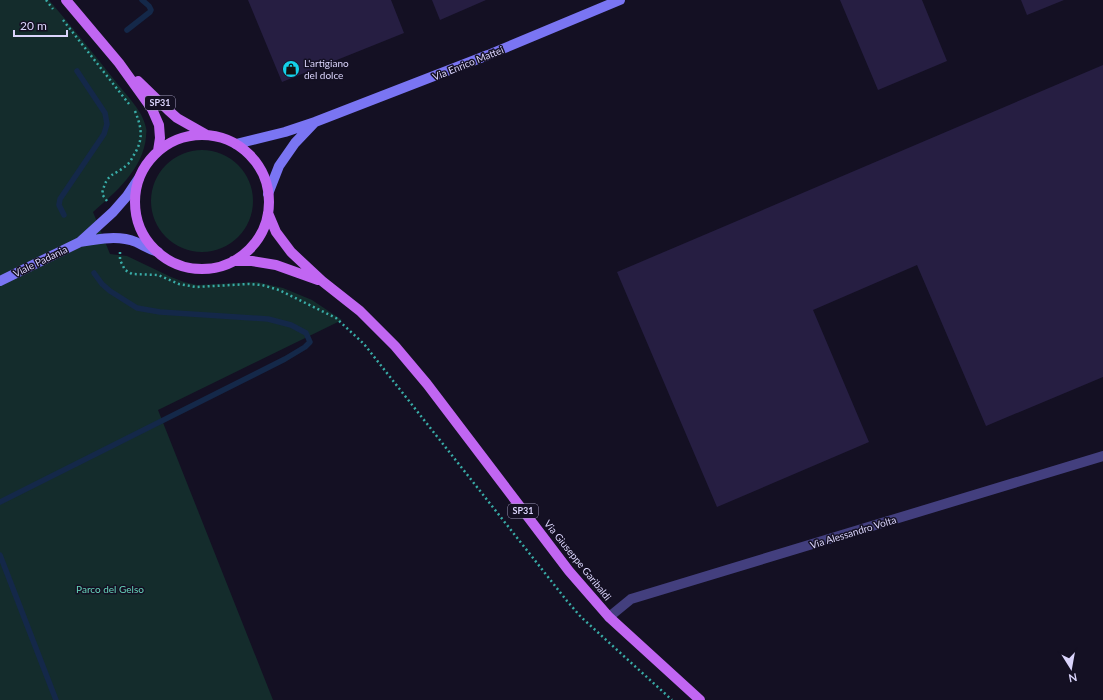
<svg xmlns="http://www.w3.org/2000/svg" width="1103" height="700" font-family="Lato,sans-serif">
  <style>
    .green { fill: #142c2c }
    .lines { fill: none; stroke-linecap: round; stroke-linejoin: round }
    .stream { stroke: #142849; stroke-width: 5.5 }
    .building { fill: #261e42 }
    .path { stroke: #39aca7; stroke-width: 2.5; stroke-dasharray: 2 3; stroke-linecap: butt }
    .street { stroke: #433f7e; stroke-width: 10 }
    .secondary { stroke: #7a75f3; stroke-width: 10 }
    .primary { stroke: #c166f2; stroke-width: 10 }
    .labels { text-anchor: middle; stroke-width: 3; stroke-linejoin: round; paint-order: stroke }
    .shield { fill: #141023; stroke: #9f9abb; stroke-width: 1 }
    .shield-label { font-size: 9px; font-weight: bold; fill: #dbd5fc }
    .poi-label { font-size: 10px; fill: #dbd5fc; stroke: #141023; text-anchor: start }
    .street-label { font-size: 10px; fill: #dbd5fc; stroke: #141023 }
    .park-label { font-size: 10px; fill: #67d6bc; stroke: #141023 }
  </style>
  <rect width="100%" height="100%" fill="#141023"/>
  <path class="green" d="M0 0H49C72 27 94 54 116 82 127 96 143 111 146 128 147 130 146 134 146 137 143 169 116 192 93 212L110 254 127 256 171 277 184 282 197 285 257 282 283 288 312 300 342 320 158 410 273 700H0Z
    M151 201a51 51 0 1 1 102 0a51 51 0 1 1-102 0Z"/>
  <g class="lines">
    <path class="stream" d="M127 30 150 12 151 10 149 6 142 0
      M64 215 59 205 60 199 104 134 107 124 105 113 77 71
      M0 502 285 359 305 347 310 342 306 333 291 325 268 319 160 312 137 308 110 291 102 284 94 273
      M0 555 56 700"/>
  </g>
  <path class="building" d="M248 0H391L404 33 282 82Z
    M432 0H486L440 20Z
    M840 0H922L947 61 878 90Z
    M1021 0H1064L1027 15Z
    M1103 65V377L986 426 917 265 813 310 869 442 717 507 617 272Z"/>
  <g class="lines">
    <path class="path" d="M46 0 53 9
      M63 20 129 104
      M107 201 102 194C107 171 114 177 128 164 131 161 133 156 135 153 144 138 141 126 135 111
      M120 252V260L125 270 132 274 158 275 179 284 196 287 249 284 262 285 279 290 336 318 364 344 567 601 581 617 672 700"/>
    <path class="street" d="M609 617 631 599 1103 456"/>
    <path class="secondary" d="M236 144 285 132 315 122 488 55 620 0
      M268 194 279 166 295 143 314 123
      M80 242C98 239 119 235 136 242 143 245 149 249 158 252
      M0 281 80 242 113 212 127 196 139 178"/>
    <path class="primary" d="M66 0 119 63 152 109 159 125 160 138 158 151
      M138 81 168 110 177 118 207 135
      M135 202a67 67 0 1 1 134 0a67 67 0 1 1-134 0Z
      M268 213 276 232 291 252 322 281 360 311 395 346 427 384 569 571 609 617 700 700
      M233 261H252L276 265 318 280"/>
  </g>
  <defs>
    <g id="shop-disc" transform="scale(0.9)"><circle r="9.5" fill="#14d0e9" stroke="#141023"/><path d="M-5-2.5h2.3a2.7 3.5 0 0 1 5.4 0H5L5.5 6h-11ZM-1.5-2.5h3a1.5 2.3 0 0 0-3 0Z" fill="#111"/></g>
  </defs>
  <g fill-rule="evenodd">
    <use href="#shop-disc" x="291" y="69"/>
  </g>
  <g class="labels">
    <g class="shield">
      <rect x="145" y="96" width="30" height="14" rx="3"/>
      <rect x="508" y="504" width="30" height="14" rx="3"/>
    </g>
    <g class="shield-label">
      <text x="160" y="106">SP31</text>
      <text x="523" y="514">SP31</text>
    </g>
    <g class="poi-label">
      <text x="304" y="67">L'artigiano<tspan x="304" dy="12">del dolce</tspan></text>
    </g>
    <g class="street-label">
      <text transform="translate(468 63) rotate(-22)" y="4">Via Enrico Mattei</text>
      <text transform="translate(40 261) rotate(-26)" y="4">Viale Padania</text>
      <text transform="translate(853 532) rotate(-17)" y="4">Via Alessandro Volta</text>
      <text transform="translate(578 560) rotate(51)" y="4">Via Giuseppe Garibaldi</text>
    </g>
    <g class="park-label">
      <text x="110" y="593">Parco del Gelso</text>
    </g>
  </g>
  <g transform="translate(1071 668) rotate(169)" stroke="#141023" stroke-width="3" paint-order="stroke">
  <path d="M0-3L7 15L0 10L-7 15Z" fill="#dbd5fc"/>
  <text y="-6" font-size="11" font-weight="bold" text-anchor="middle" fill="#dbd5fc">N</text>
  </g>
  <path d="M14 30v6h53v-6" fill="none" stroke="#dbd5fc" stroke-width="2"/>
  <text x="20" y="30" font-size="12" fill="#dbd5fc" stroke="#141023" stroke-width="3" paint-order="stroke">20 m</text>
</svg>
